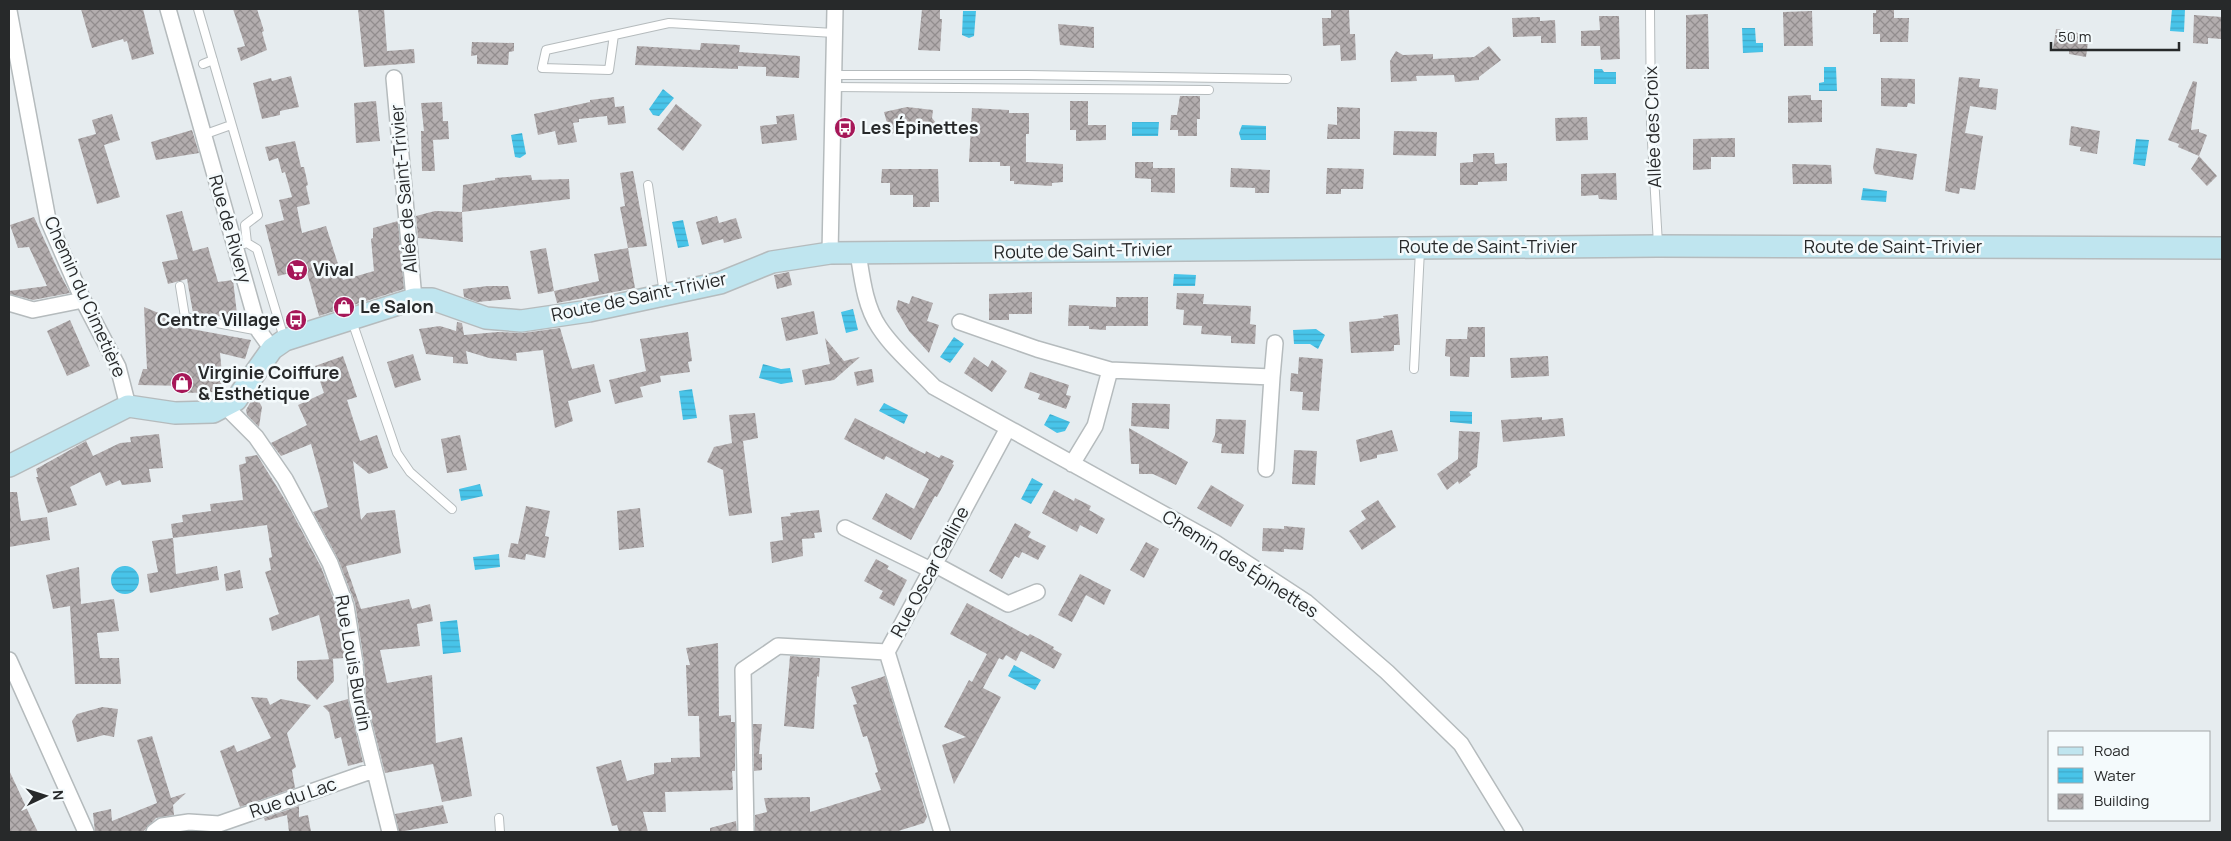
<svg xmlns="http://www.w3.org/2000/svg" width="2231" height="841" font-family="Manrope,sans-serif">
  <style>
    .water { fill: url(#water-rules) }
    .building { fill: url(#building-cross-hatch) }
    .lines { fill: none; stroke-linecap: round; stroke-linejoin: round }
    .lane-casing { stroke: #b5bbbd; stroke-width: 10 }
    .street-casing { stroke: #b5bbbd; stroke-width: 18 }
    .secondary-casing { stroke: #b5bbbd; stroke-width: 24 }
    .lane { stroke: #fff; stroke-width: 8 }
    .street { stroke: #fff; stroke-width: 15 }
    .secondary { stroke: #bfe5ef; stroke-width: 21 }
    .labels { text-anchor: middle; stroke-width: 5; stroke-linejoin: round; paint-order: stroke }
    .street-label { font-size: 18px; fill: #27292a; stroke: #f4fafc }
    .poi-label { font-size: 18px; font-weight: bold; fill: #27292a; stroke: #f4fafc; text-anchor: start }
  </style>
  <defs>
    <pattern id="water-rules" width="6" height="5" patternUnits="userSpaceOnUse" patternTransform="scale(1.25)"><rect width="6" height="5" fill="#48c4e9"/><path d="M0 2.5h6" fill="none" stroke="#3fa8c8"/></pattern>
    <pattern id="building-cross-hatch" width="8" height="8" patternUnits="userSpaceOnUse" patternTransform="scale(1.25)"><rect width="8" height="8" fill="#b3adae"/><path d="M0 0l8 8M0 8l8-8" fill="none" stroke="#928d8e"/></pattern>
  </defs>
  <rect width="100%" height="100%" fill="#e6ecef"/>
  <path class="water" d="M2172 9H2185L2184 32 2170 31Z
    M963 11H976L974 36 969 38 962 35Z
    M1742 28H1755L1756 43H1763V52L1743 53Z
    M1824 67H1836L1837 91H1819V83L1824 82Z
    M1594 69H1602L1604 72H1616V84H1594Z
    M663 89 674 98 659 116 653 115 649 109Z
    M1132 122H1159L1158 136H1132Z
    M1242 125 1266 126V140H1241L1239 133Z
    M522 133 526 154 520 158 515 157 511 135Z
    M2136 139 2149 140 2145 166 2133 164Z
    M1863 188 1887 191 1886 202 1861 200Z
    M683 220 689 246 678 248 672 222Z
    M1174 274 1196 275 1195 286H1173Z
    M853 309 858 330 846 333 841 312Z
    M1316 329 1325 335 1318 349 1310 344H1294L1293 330Z
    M954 337 964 344 950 363 940 357Z
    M763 364 781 369 790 368 793 382 781 384 759 378Z
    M692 389 697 418 683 420 679 391Z
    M884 403 908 415 904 424 879 411Z
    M1450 411 1472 412V424L1450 422Z
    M1050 414 1070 422 1065 431 1057 433 1044 425Z
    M1032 478 1043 484 1031 504 1021 499Z
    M480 484 483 496 461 501 459 489Z
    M499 554 500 567 475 570 473 557Z
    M111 580a14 14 0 1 1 28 0a14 14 0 1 1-28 0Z
    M457 620 461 652 443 654 440 622Z
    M1014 665 1041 680 1035 690 1008 676Z"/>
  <path class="building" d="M81 9H143L154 54 132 60 127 41 124 42 123 39 92 48Z
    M233 9H257L264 31 262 32 267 50 241 61 237 48 245 46Z
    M358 9H384L387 51 414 49 415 63 364 67Z
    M922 9 940 10V19H942L940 51 918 50Z
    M1331 9H1349L1350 34H1355L1356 60 1341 61 1340 45 1323 46 1322 18H1331Z
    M1876 9H1894V18H1909L1908 42H1880V34H1873V13H1876Z
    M1812 11 1813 46H1784L1783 12Z
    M1708 14 1709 69H1686V15Z
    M2194 15 2222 17V39L2208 38V44L2193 43Z
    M1599 16H1619L1620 59 1601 60 1600 46H1581V31L1600 30Z
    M1540 17V21L1555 20 1556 43H1541V36L1513 37 1512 18Z
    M1058 24 1094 27V48L1060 45Z
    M2056 29 2089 35 2086 57 2069 54V51L2053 49Z
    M472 42 514 43V51L509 52 508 65 477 64V55L471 56Z
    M701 43 740 45 739 52 800 56 799 78 766 76V67L738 66V69L635 65 637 46 700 50Z
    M1489 46 1501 60 1479 77V80L1455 82 1454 75 1416 76 1417 81 1391 82 1390 61 1396 51 1403 55 1433 54V59L1474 57Z
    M291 76 299 107 280 111V115L262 119 253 83 271 78 272 81Z
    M1959 77 1980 79 1979 87 1998 89 1996 110 1970 106 1965 133 1983 136 1975 190 1960 188 1959 194 1945 191Z
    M1881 78 1915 79V104L1908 103 1907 107 1881 106Z
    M2193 81 2197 82 2191 130 2199 129V132L2207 135 2199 156 2178 147 2179 144 2168 140Z
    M1811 95V100H1822V122L1788 123V96Z
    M1180 96H1200V119H1197V136H1178V130H1170L1171 115H1177Z
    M614 97 615 107 624 106 626 123 608 125 607 116 579 119V122L573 123 577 142 558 145 555 131 538 135 534 114 590 102V100Z
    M376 101 380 141 356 143 354 103Z
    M1070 101H1088V125H1106V140L1076 141V130H1070Z
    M442 102 443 121H448L449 139 433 140 435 171H422L421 131H424L421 103Z
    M676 104 702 125 683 151 657 129Z
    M907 107 933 110 932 118 936 123 930 128 929 134 906 130 890 134 884 112Z
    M1337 107 1360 108V139H1327L1328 124 1337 125Z
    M972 108 1009 110V113H1029V134H1026V162L1063 164V182L1052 183V186L1014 184V181H1010V166H1000V162H969Z
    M112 114 120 140 104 145 120 197 97 204 78 139 96 134 92 120Z
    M794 114 797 140 762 144 760 126 777 124 776 116Z
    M1587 117 1588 140 1556 141 1555 118Z
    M2071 126 2100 131 2097 154 2080 151 2081 147 2069 145Z
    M192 130 199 153 156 160 151 142Z
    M1394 131 1437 132 1436 156 1393 155Z
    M1735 138V157H1711V169L1693 170V139Z
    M295 141 301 167H304L308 185 306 186 310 204 297 207 302 233 326 226 343 280 374 271 371 239 373 238V228L398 221 404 289 319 316 306 269 278 276 265 225 284 220 279 200 292 197 285 172 282 173 278 158 269 161 265 147Z
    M1876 148 1917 154 1913 180 1875 174 1873 168Z
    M1485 153H1494L1495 164 1507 163V181L1478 182V185H1460V163L1473 162V154Z
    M2199 156 2217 176 2207 186 2191 169Z
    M1135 162H1153V168H1175V193L1151 192V179L1135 178Z
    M1792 164 1831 165 1832 184H1793Z
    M1231 168 1270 170 1269 193H1255V188L1230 187Z
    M1327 168 1364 169 1363 189H1341V194H1326Z
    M882 169H938L939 202H930V207H913V195H890V183H881Z
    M633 171 647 246 628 248 620 207 625 206 620 173Z
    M1616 173 1617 200 1599 199 1598 195 1581 196V174Z
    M531 175 532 180 569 179 570 199 462 212 463 242 418 238 416 216 435 211 462 212 463 185 495 180V178Z
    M182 211 193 251 208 247 218 282 233 280 237 314 214 317 193 313 187 279 168 284 162 262 178 259 166 215Z
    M717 216 719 223 736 218 742 238 724 243 723 239 702 245 696 222Z
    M34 217 58 270 70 293 33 300 9 294V291L47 286 29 247 18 248 10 225Z
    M546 248 554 291 538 294 530 251Z
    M628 248 635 288 557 303 554 291 599 281 594 254Z
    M789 272 792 285 777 289 774 275Z
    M488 286H508L511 299 477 302 464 297 463 289Z
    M1032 292V314H1009V320H989V294Z
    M1177 293 1204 294 1203 304 1251 306 1250 324 1256 325 1255 344 1231 343V336L1201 334 1202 326 1183 325 1184 310 1176 309Z
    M912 296 933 303 927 321 939 325 929 353 909 331 896 309 898 300 909 304Z
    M1116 297H1148V326H1106V330L1089 329V326H1068L1069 305 1116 307Z
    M144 307 178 321 159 323 251 340 245 359 220 353 223 384H213L215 392 186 393 187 386 138 385 143 369H147Z
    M814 311 818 334 786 341 781 318Z
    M1398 314 1400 345H1394V351L1351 353 1349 322 1384 318 1383 316Z
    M70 320 90 366 67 376 47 331Z
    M457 322 462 323 464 335 498 332 523 333 560 328 572 369 594 364 601 392 568 401 573 421 555 428 543 350 516 353 517 361 489 358 466 351 468 364 453 363V357L426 354 419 329 440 326 456 331Z
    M1468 327H1485V357H1470L1469 377 1450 376V357L1445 356 1446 339H1467Z
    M688 332 692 361 688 362 690 372 660 376 661 382 640 387 643 397 615 404 609 380 646 371 640 339Z
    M825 338 844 361 860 357 834 380 805 385 802 370 830 364Z
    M413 354 421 380 395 388 387 362Z
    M343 356 357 397 347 400 360 441 377 435 388 468 369 474 353 461 361 520 367 513 395 510 401 553 346 566 361 609 409 599 412 609 430 604 433 621 417 624 420 646 380 650 387 683 432 675 436 743 462 737 472 796 442 802 433 764 385 773 366 698 364 662 355 603 338 559 313 512 328 507 311 444 281 456 271 443 307 425 298 405 324 393 315 366Z
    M1548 356 1549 376 1511 378 1510 358Z
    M974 357 988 367 992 360 1007 371 992 392 964 373Z
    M1299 357 1323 359 1319 411 1302 410 1303 392 1290 391 1291 373 1298 374Z
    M872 369 874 382 857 386 854 372Z
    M1030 372 1069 385 1066 395 1071 396 1066 409 1038 399 1040 394 1024 388Z
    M255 394 262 407 259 427 247 415 246 410Z
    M1132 403 1170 404 1169 429 1131 426Z
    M755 413 758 438 743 441 752 513 729 516 723 470 707 462 714 447 732 443 729 415Z
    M1542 417V420L1563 418 1565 436 1503 442 1501 420Z
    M855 418 925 454 926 451 939 458 941 455 954 461 952 464 954 465 937 497 935 496 911 540 872 519 886 493 914 509 929 479 886 456 884 460 844 439Z
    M1216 419 1246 420 1244 454 1221 453 1222 444 1212 442 1215 435Z
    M1129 428 1188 462 1176 485 1153 474H1139V464H1131Z
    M1392 430 1398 451 1377 455V458L1360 462 1356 440Z
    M1459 431 1480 432 1477 467 1469 472 1471 475 1459 484 1458 481 1447 490 1437 474 1458 459Z
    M159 434 163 468 149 469 151 482 122 485 120 480 106 486 100 472 70 487 77 505 48 513 36 477H38L36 469 86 441 93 456 120 443 131 442 130 437Z
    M460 435 467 470 447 473 441 439Z
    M1294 450 1317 451 1315 485 1292 484Z
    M257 455 287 503 321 567 337 608 345 658 329 659 319 615 272 631 269 618 279 614 265 572 271 570 269 558 272 557 267 525 173 538 171 524 183 522 182 515 211 511 210 504 243 500 239 465 246 463 245 457Z
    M1211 485 1244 505 1231 527 1197 508Z
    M1054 490 1074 501 1075 498 1091 506 1089 510 1105 519 1097 534 1080 525 1077 532 1042 513Z
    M9 492H17L21 521 47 517 50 540 9 547Z
    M1378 500 1396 527 1362 550 1349 531 1366 519 1361 511Z
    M526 506 550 511 545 536 549 537 545 558 526 554 525 560 508 557 511 543 518 544Z
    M640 508 644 547 619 550 617 511Z
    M819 510 822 532 814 533 815 538 802 539 803 556 772 563 770 542 783 540 781 517 791 516 790 513Z
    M1015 523 1031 532 1028 537 1046 546 1038 560 1022 552 1019 558 1015 556 1002 579 989 571Z
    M1284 526 1305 528 1303 550 1284 549V552L1262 551 1263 528 1284 529Z
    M173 538 176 574 217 566 219 580 150 593 147 574 158 572 152 541Z
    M1146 542 1159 549 1144 578 1130 570Z
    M876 559 889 566 887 569 907 580 894 606 879 598 883 591 864 581Z
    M79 567 81 604 114 599 119 631 97 633 100 658H119L121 684H75L70 606 53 609 46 575Z
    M240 570 243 588 226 591 224 574Z
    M1080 574 1111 590 1104 605 1086 595 1072 622 1058 615Z
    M967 603 1028 636 1030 634 1054 647 1053 649 1062 654 1054 669 1021 651 1016 661 1006 655 1003 660 999 658 983 688 1001 697 954 784 942 745 966 737 944 727 969 680 972 682 987 654 950 634Z
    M718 643 719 716 731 715V722H735V771H732L733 790 665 792 666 812H643L648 832H619L617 825 612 826 596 767 621 760 627 781 654 774V763L671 762V758L700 757 699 716H688L686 665H690L686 648Z
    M790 656 820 658 819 677 817 676 814 729 784 726Z
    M333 659 334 681 317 700 297 679V661Z
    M885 676 927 817 924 823 895 832H755V815L767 812 764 798 810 797V812L881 790 875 773 878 772 867 736 863 737 853 705 857 704 851 687Z
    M251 697 267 698 270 705 281 699 311 705 287 733 296 767 292 770 295 788 240 807 220 751 234 745 237 752 271 738Z
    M348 699 363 762 348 766 341 737 335 739 329 712 323 706Z
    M102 707 118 709 114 737 104 735 77 742 72 721 77 714Z
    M753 724H762L759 754H762V770L754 771Z
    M152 736 171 798 186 793 173 805 174 815 156 818 143 832H95L93 813 111 809 112 821 157 803 137 740Z
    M9 770 33 822 38 832H9Z
    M443 805 448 823 399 832 395 814Z
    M299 806V817L308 815 311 832H289L287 815 265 821 264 818Z
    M736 821 737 832H710V828Z"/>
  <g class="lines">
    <g class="lane-casing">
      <path id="lane" d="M198 9 258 215 245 225 247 243
        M1650 9 1651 125 1658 244
        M614 35 609 70 542 68 546 50 669 23 834 33
        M203 64 213 60
        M834 75H1027L1287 79
        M833 87 1209 90
        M203 135 231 125
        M648 185 664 294
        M244 244 247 243 257 249 284 338
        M180 286 185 317 259 331
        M352 321 397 453 410 472 452 509
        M1414 369 1420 250
        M499 818 500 832"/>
    </g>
    <g class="street-casing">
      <path id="street" d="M168 9 259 331 272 349
        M9 11 48 220 83 300 118 367 128 406
        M394 78 414 299
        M830 253 835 9
        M858 253C862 278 865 306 879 327 894 350 916 368 934 387L1214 542 1306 602 1387 672 1461 744 1515 832
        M9 303 33 310 83 300
        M960 322 1037 349 1110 370
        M1272 377 1275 343
        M225 406 256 437 285 479 330 563 346 606 355 663 357 699 390 832
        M1072 464 1095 426 1110 370 1272 377 1266 469
        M845 528 931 570
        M934 564 1008 604 1037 592
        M887 652 942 832
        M9 660 86 832
        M154 832 162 826 189 822 219 824 374 770
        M746 832 743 670 778 646 887 652 1008 428"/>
    </g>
    <g class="secondary-casing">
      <path id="secondary" d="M9 466 128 406 175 413 213 412 236 400 272 349 285 340 414 299H432L486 318 521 321 589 311 720 283 772 262 830 253 1658 246 2222 248"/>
    </g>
    <use href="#lane" class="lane"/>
    <use href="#street" class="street"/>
    <use href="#secondary" class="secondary"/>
  </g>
  <defs>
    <g id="bus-disc" transform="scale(1.125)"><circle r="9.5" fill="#a61758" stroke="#f4fafc"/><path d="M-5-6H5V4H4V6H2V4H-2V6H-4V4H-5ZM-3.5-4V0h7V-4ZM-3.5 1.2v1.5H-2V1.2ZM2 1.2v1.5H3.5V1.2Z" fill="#fff"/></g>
    <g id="supermarket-disc" transform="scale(1.125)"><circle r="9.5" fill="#a61758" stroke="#f4fafc"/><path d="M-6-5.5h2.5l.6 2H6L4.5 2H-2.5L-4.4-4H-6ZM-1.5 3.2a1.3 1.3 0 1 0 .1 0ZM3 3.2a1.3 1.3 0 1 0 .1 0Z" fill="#fff"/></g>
    <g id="shop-disc" transform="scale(1.125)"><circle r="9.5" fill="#a61758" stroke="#f4fafc"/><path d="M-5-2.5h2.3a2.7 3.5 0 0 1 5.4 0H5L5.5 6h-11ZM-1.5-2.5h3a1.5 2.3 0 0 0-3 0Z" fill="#fff"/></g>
  </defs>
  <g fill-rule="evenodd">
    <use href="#bus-disc" x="845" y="128"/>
    <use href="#supermarket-disc" x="297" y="270"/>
    <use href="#shop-disc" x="344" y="307"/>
    <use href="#bus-disc" x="296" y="320"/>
    <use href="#shop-disc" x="182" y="383"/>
  </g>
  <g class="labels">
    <g class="street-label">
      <text transform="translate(1653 127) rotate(-92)" y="6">Allée des Croix</text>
      <text transform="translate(404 189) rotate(-95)" y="6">Allée de Saint-Trivier</text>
      <text transform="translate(230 229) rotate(74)" y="6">Rue de Rivery</text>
      <text x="1488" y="253">Route de Saint-Trivier</text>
      <text x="1893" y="253">Route de Saint-Trivier</text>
      <text transform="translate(1083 251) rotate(-1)" y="6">Route de Saint-Trivier</text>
      <text transform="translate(85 297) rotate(66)" y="6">Chemin du Cimetière</text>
      <text transform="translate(639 297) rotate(-12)" y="6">Route de Saint-Trivier</text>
      <text transform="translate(1240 564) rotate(33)" y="6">Chemin des Épinettes</text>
      <text transform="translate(930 572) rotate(-62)" y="6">Rue Oscar Galline</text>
      <text transform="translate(353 663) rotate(80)" y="6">Rue Louis Burdin</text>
      <text transform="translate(293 798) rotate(-19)" y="6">Rue du Lac</text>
    </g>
    <g class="poi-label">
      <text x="861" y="134">Les Épinettes</text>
      <text x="313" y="276">Vival</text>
      <text x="360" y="313">Le Salon</text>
      <text x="280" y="326" text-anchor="end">Centre Village</text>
      <text x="198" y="379">Virginie Coiffure<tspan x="198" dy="21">&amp; Esthétique</tspan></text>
    </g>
  </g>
  <rect width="2231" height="841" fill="none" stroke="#27292a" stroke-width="20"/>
  <rect x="2048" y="731" width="162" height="90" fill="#f4fafc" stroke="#a2a6a8"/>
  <rect x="2058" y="747" width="25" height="8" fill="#bfe5ef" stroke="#a2a6a8"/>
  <text x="2094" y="756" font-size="15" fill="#27292a">Road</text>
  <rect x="2058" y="768" width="25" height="15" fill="url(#water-rules)" stroke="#a2a6a8"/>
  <text x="2094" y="781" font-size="15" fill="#27292a">Water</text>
  <rect x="2058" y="794" width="25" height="15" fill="url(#building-cross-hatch)" stroke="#a2a6a8"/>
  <text x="2094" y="806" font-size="15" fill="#27292a">Building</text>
  <g transform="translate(45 796) rotate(86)" stroke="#f4fafc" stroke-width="4" paint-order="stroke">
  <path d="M0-4L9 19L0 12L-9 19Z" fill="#27292a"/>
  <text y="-8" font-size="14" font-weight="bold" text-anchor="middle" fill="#27292a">N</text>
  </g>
  <path d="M2051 42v8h128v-8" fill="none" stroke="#27292a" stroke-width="2.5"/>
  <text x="2058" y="42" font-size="15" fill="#27292a" stroke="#f4fafc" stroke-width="4" paint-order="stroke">50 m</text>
</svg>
